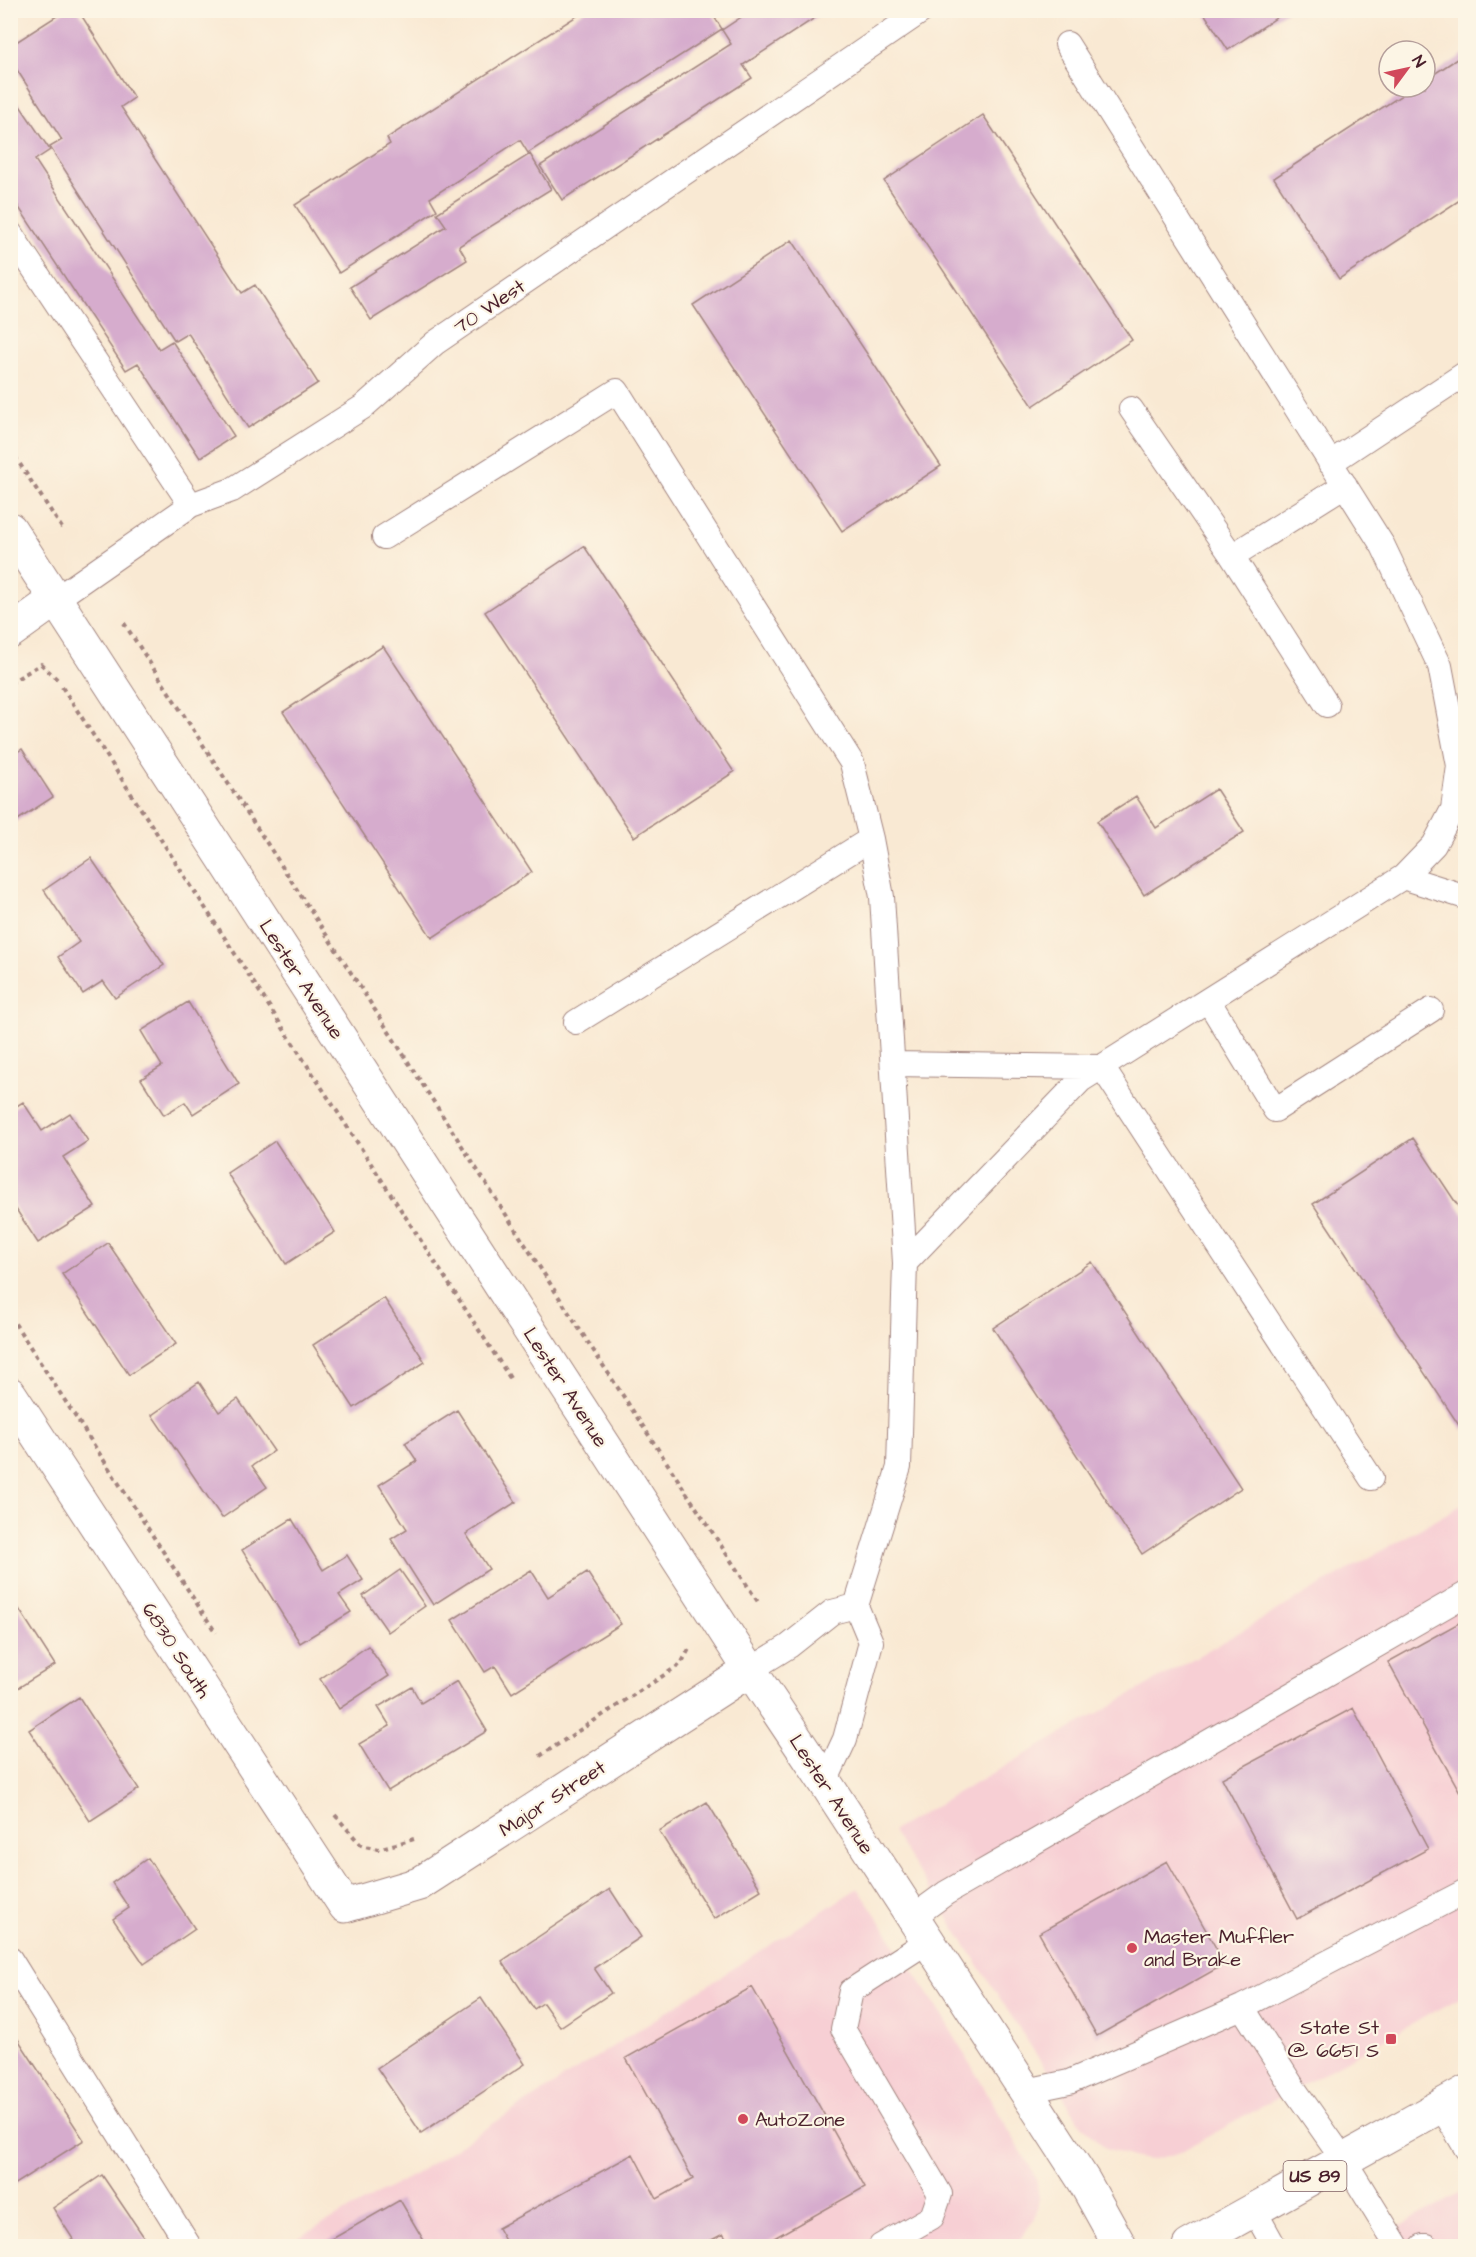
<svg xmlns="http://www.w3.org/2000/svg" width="1476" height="2257" font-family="'Architects Daughter',sans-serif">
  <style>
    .built { fill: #f7cfd4 }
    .building { fill: #d6accd }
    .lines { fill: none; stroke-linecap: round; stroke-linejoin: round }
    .service-casing { stroke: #a2847f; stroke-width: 26 }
    .minor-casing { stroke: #a2847f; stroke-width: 35 }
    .primary-casing { stroke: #a2847f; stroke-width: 35 }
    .path { stroke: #a2847f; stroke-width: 4; stroke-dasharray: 4.5 4.5; stroke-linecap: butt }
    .service { stroke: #fff; stroke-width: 24 }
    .minor { stroke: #fff; stroke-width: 33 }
    .primary { stroke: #fff; stroke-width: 33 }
    .poi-dot { fill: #d1495b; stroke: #fcf5e5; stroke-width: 2 }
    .labels { text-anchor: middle; stroke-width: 4.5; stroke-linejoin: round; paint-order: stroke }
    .shield { fill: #fcf5e5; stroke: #7f5f63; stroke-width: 1.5 }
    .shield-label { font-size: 18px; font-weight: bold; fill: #4a1f2b }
    .street-label { font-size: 20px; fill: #4a1f2b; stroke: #fcf5e5 }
    .poi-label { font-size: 20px; fill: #4a1f2b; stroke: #fcf5e5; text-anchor: start }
  </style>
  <rect width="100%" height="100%" fill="#fcf5e5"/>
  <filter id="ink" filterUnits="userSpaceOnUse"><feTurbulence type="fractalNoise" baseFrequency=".0167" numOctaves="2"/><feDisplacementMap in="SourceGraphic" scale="12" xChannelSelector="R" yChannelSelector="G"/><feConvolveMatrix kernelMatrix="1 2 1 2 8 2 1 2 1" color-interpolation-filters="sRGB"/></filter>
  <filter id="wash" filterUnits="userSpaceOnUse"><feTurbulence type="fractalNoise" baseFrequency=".008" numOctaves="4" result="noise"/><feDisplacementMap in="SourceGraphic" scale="24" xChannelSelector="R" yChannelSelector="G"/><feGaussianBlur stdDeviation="1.35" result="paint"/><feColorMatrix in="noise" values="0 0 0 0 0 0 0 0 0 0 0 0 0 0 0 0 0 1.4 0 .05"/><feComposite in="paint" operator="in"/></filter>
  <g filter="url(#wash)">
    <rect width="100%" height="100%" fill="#f9e9d3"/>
    <path class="built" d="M1465 1503V1995L1178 2153 1151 2160 1136 2158 1106 2148 1092 2136 1081 2124 892 1831Z
      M858 1888 939 2010 1036 2177 1039 2199 1035 2218 1021 2238 1010 2246H283L415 2174Z
      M1465 2190V2246H1363Z"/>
    <g id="blocks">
      <path class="building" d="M66 10H78L134 98 121 107 242 293 255 285 318 383 248 428 188 333 175 341 50 147 62 140 10 59V46Z
        M586 10H721L713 15 722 29 528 153 520 140 430 198 437 210 339 273 295 205 390 144 387 138Z
        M752 10H827L743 65 752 78 562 200 540 166 731 44 722 30Z
        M1202 10H1288L1228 50Z
        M1466 53V196L1339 279 1274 178 1414 87H1425V80Z
        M10 91 50 150 35 160 159 349 172 341 234 436 200 458 138 363 126 370 10 194V176L16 172 10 164Z
        M983 115 1132 340 1033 406 884 181Z
        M530 154 551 189 459 246 467 260 371 320 350 287 446 226 437 213Z
        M792 240 941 466 842 531 693 305Z
        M584 546 734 772 634 837 485 612Z
        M383 646 532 872 432 938 283 712Z
        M22 749 53 797 10 825V757Z
        M1216 789 1244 832 1144 895 1097 821 1136 796 1156 828Z
        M91 858 164 965 115 998 103 981 83 994 58 957 79 942 44 890Z
        M188 1002 239 1084 193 1114 185 1102 164 1115 141 1079 162 1066 141 1031Z
        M23 1102 42 1131 70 1113 88 1141 63 1157 95 1207 38 1243 10 1200V1110Z
        M1413 1138 1466 1218V1427L1462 1430 1313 1204Z
        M275 1141 335 1232 286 1264 227 1173Z
        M108 1243 176 1344 129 1375 62 1274Z
        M1092 1262 1241 1488 1142 1554 993 1328Z
        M384 1298 425 1362 354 1408 313 1345Z
        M199 1382 219 1412 238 1399 274 1451 252 1466 267 1487 222 1518 152 1415Z
        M457 1410 516 1502 466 1534 489 1569 433 1605 391 1539 407 1529 379 1485 417 1461 405 1443Z
        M292 1519 323 1570 347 1555 363 1580 339 1595 351 1612 300 1643 242 1550Z
        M400 1570 425 1606 388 1632 363 1596Z
        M531 1570 548 1597 587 1572 621 1624 512 1693 495 1666 485 1672 452 1620Z
        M10 1595 55 1665 10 1693Z
        M1466 1619V1803L1388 1662Z
        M368 1646 389 1676 339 1709 320 1679Z
        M457 1681 487 1731 388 1791 359 1744 390 1726 378 1707 412 1687 421 1703Z
        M79 1697 139 1789 90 1821 29 1730Z
        M1353 1708 1428 1849 1297 1919 1222 1778Z
        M707 1802 761 1890 714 1919 659 1831Z
        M148 1858 195 1929 144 1964 113 1919 129 1908 112 1883Z
        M1167 1861 1225 1964 1097 2036 1039 1933Z
        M610 1889 641 1937 594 1968 611 1993 560 2027 543 2003 534 2009 502 1961Z
        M752 1987 865 2187 760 2246H731L723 2234 700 2246H508L498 2228 633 2154 657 2199 693 2179 626 2058Z
        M481 1998 525 2064 421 2133 377 2068Z
        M10 2027 84 2140 10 2187Z
        M102 2175 150 2246H63L73 2239 53 2208Z
        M400 2200 427 2246H320Z"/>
    </g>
  </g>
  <g filter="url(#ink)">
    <use href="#blocks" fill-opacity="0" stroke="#a2847f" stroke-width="1.5"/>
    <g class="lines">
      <g class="service-casing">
        <path id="service" d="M10 233 191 505
          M1131 409 1232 556
          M1330 463 1466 373
          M384 537 617 391 852 763 871 839 882 897 905 1263 899 1467 856 1606 871 1642 845 1739 825 1782
          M56 599 191 505 232 490 363 407 435 343 923 10
          M1327 705 1232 556 1345 485
          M1403 877 1466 897
          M1208 1000 1275 1110 1431 1010
          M576 1022 871 839
          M893 1064 1102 1067 1371 1478
          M905 1263 1081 1080 1403 877 1434 845 1453 809 1459 766 1440 666 1383 546 1067 44
          M750 1670 789 1646 832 1612 856 1606
          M913 1917 946 1893 1466 1594
          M10 1959 189 2246
          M1242 2007 1294 2089 1344 2160 1397 2246
          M1026 2091 1069 2082 1242 2007 1466 1891
          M1441 2106 1466 2148
          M1254 2210 1274 2246
          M881 2246 932 2217 940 2194 843 2029 851 1991 928 1941
          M1423 2246H1426"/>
      </g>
      <g class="minor-casing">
        <path id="minor" d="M10 529 750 1670 825 1782 1084 2181 1120 2246
          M10 632 56 599
          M10 1394 345 1906 419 1884 750 1670"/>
      </g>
      <g class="primary-casing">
        <path id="primary" d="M1189 2246 1466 2092"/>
      </g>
      <path class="path" d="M10 449 62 528
        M124 623 357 982 578 1327 760 1605
        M10 683 41 664 58 680
        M62 687 510 1378
        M10 1316 216 1633
        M540 1756 681 1664 689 1649
        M335 1815 361 1845 378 1849 414 1839"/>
      <use href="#service" class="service"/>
      <use href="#minor" class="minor"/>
      <use href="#primary" class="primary"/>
    </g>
  </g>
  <g class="poi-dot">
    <circle cx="1132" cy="1948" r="6"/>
    <rect x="1385" y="2033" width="12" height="12" rx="3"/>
    <circle cx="743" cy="2119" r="6"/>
  </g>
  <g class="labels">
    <rect class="shield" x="1283.5" y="2161" width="63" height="30" rx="4.5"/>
    <g class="shield-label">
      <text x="1315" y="2182">US 89</text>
    </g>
    <g class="street-label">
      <text transform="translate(489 306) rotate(-34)" y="7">70 West</text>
      <text transform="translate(302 979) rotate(57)" y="7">Lester Avenue</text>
      <text transform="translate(566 1387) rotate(57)" y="7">Lester Avenue</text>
      <text transform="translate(177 1650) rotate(57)" y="7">6830 South</text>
      <text transform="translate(832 1794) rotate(57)" y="7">Lester Avenue</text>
      <text transform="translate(552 1798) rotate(-33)" y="7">Major Street</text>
    </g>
    <g class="poi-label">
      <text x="1144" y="1943">Master Muffler<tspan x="1144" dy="23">and Brake</tspan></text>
      <text x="1379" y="2034" text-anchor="end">State St<tspan x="1379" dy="23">@ 6651 S</tspan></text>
      <text x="755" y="2126">AutoZone</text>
    </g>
  </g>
  <rect width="1476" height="2257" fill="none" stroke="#fcf5e5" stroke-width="36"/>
  <g transform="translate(1407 69) rotate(57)"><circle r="28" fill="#fcf5e5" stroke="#b59f9b" stroke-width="1.5"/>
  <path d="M0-4.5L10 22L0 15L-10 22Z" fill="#d1495b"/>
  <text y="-9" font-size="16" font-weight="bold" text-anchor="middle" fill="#4a1f2b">N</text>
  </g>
</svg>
